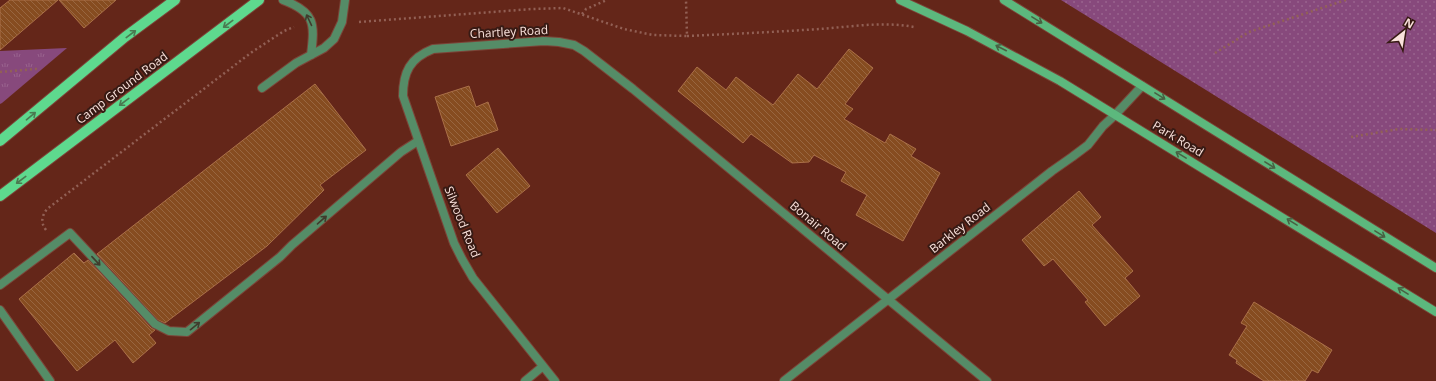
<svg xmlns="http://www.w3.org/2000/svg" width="1436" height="381" font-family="'Open Sans',sans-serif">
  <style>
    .grass { fill: url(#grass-dots) }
    .park { fill: url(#park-tufts) }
    .building { fill: url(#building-back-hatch); stroke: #ab7048 }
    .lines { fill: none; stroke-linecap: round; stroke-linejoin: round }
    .service-casing { stroke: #7c4438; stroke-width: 10 }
    .minor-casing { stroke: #7c4438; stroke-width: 10 }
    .secondary-casing { stroke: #7c4438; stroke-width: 10 }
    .primary-casing { stroke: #7c4438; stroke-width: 12 }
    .path { stroke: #926055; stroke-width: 2.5; stroke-dasharray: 2 3; stroke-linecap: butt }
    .service { stroke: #558c67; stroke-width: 8 }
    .minor { stroke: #558c67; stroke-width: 8 }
    .secondary { stroke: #5cb87d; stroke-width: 8 }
    .primary { stroke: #5ed98e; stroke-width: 10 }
    .oneway { stroke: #403c2d }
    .oneway2 { stroke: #486143 }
    .oneway3 { stroke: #4a7a51 }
    .labels { text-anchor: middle; stroke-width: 4; stroke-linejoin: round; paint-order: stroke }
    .street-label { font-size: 12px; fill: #fae2dc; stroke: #371a14 }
  </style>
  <defs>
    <pattern id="grass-dots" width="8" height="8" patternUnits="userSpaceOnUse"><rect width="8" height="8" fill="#87497c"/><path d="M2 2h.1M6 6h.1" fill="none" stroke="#99638e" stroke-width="1.8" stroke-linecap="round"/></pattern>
    <pattern id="park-tufts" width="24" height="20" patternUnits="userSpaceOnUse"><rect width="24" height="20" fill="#87497c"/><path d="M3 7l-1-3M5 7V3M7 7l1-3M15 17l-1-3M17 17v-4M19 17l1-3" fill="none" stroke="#99638e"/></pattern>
    <pattern id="building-back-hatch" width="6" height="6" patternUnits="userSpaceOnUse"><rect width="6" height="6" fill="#864c20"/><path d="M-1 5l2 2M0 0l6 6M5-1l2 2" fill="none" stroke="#986640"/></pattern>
  </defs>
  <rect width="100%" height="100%" fill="#642619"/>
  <path class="grass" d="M1061 0H1436V233Z"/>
  <path class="park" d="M67 48 2 103 0 104V51Z"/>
  <path class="building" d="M10 0H58L0 50V8Z
    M59 0H116L84 28Z
    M849 49 873 68 845 104 853 109 844 119 885 143 890 134 916 149 911 156 940 173 903 241 856 215 867 195 841 181 846 172 814 155 809 162 792 163 751 134 743 143 678 91 697 67 726 90 736 77 773 105 798 74 817 89Z
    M315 84 366 150 320 185 324 190 267 246 165 323 158 320 97 254Z
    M469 86 476 107 488 102 498 130 451 146 435 97Z
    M498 148 530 186 497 213 466 175Z
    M1079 191 1101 217 1092 225 1133 271 1125 278 1140 296 1105 326 1085 302 1088 300 1053 259 1044 266 1022 240Z
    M74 253 84 263 88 260 151 328 155 330 149 335 156 343 133 363 115 340 77 371 19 299Z
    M1254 302 1332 350 1318 373 1312 370 1305 381H1264L1236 363 1237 360 1229 355 1247 326 1241 323Z"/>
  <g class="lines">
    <g class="service-casing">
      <path id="service" d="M283 0C315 12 315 23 311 55
        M262 88 296 63 324 48 334 39 342 22 345 0
        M0 285 70 233 155 324 169 331 187 332 280 257 292 245 401 152 418 141"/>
    </g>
    <g class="minor-casing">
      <path id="minor" d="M0 310 50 381
        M525 381 542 367
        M555 381 473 278 462 259 454 243 403 96C403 72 410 58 433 49L544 41 559 42 574 45 584 51 633 89 987 381
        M784 381 1052 171 1072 157 1088 145 1103 126 1115 115 1142 86"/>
    </g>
    <g class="secondary-casing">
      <path id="secondary" d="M900 0 967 31 1060 81 1436 312
        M1004 0 1436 268"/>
    </g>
    <g class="primary-casing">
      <path id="primary" d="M0 141 125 37 175 0
        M0 196 259 0"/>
    </g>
    <path class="path" d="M582 14 586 9 607 0
      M359 22 532 9 563 8 624 29 653 35 687 36 686 0
      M687 36C731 34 775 32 819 29 850 27 883 21 914 27
      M1215 53 1249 32 1346 0
      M0 72 36 69 39 70
      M1351 137 1399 129 1436 130
      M46 230C40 222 42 216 47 209L252 52 284 31 294 27"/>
    <use href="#service" class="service"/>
    <use href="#minor" class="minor"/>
    <use href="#secondary" class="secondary"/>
    <use href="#primary" class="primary"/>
  </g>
  <defs><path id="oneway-shaft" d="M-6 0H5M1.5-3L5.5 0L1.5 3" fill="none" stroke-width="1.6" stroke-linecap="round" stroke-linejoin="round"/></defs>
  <g class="oneway">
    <use href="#oneway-shaft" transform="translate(309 20) rotate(-115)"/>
    <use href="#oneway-shaft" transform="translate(322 220) rotate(-41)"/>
    <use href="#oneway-shaft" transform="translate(96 261) rotate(47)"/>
    <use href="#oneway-shaft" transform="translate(195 326) rotate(-39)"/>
  </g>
  <g class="oneway2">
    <use href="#oneway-shaft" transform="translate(1037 20) rotate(31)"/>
    <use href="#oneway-shaft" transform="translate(1001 48) rotate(-153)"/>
    <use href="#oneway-shaft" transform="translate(1160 96) rotate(32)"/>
    <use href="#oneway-shaft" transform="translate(1181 155) rotate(-149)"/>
    <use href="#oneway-shaft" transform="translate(1270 165) rotate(32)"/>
    <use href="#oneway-shaft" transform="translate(1292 222) rotate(-148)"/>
    <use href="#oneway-shaft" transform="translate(1380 234) rotate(32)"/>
    <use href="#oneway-shaft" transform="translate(1403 291) rotate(-148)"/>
  </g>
  <g class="oneway3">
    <use href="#oneway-shaft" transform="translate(228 24) rotate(143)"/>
    <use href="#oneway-shaft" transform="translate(131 34) rotate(-37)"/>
    <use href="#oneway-shaft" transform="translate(124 102) rotate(143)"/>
    <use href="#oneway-shaft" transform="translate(31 116) rotate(-40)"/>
    <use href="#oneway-shaft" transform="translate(21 180) rotate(143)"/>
  </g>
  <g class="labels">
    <g class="street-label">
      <text transform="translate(509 32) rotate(-3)" y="4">Chartley Road</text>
      <text transform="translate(122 88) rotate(-37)" y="4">Camp Ground Road</text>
      <text transform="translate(1178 139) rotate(31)" y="4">Park Road</text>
      <text transform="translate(462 222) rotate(68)" y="4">Silwood Road</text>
      <text transform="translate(818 226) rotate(40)" y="4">Bonair Road</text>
      <text transform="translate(960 228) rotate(-38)" y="4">Barkley Road</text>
    </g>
  </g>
  <g transform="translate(1404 32) rotate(30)" stroke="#371a14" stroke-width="3" paint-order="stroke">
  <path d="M0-3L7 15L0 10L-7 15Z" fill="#fae2dc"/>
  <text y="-6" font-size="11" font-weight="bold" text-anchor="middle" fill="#fae2dc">N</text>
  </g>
</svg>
